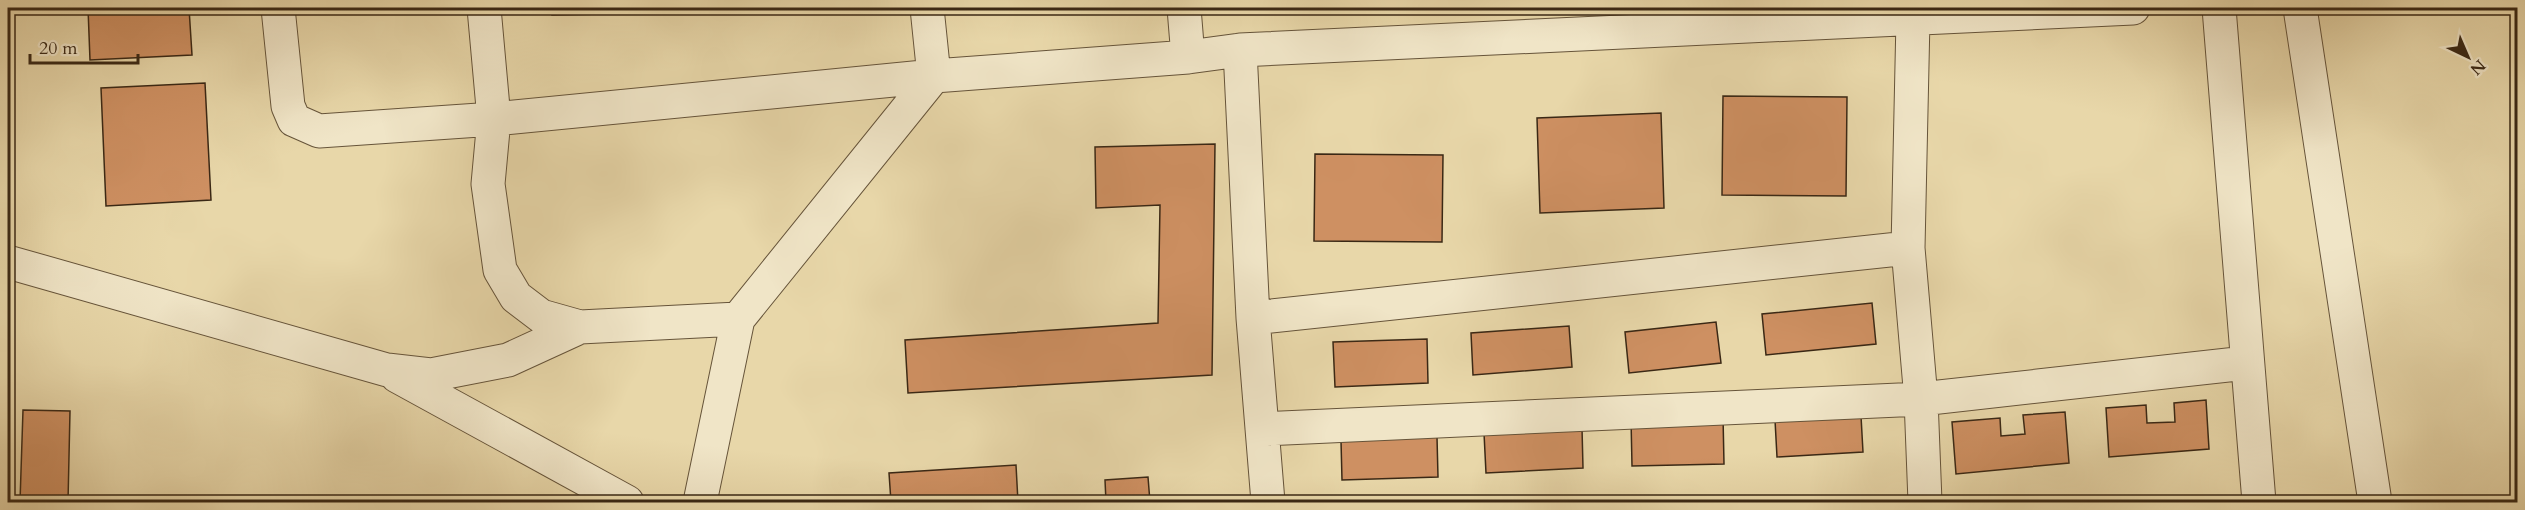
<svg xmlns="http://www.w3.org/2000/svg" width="2525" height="510" font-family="Cardo,serif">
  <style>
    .building { fill: #ce9062; stroke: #3a2815; stroke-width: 1.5 }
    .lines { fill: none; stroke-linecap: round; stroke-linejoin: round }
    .minor-casing { stroke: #66543a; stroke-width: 35 }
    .minor { stroke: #f0e5c7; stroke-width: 33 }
  </style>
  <rect width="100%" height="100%" fill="#e8d7a9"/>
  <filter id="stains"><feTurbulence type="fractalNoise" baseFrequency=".00333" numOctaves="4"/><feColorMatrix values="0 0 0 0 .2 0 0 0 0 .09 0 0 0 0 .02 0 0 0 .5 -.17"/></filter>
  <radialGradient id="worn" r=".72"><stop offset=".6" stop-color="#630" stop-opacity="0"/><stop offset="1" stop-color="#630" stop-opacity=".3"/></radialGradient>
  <path class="building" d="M88 8H189L192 55 90 60Z
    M552 8H606V14L552 15Z
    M205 83 211 200 106 206 101 88Z
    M1723 96 1847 97 1846 196 1722 195Z
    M1661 113 1664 208 1540 213 1537 118Z
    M1215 144 1212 375 908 393 905 340 1158 323 1160 205 1096 208 1095 147Z
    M1315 154 1443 155 1442 242 1314 241Z
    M1872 303 1876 344 1766 355 1762 314Z
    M1716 322 1721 363 1629 373 1625 332Z
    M1569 326 1572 367 1473 375 1471 333Z
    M1427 339 1428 383 1335 387 1333 342Z
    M2206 400 2209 449 2109 457 2106 408 2146 405 2147 423 2175 422 2174 403Z
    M23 410 70 411 68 502H20Z
    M2065 412 2069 463 1956 474 1952 422 2000 418 2001 436 2025 434 2023 415Z
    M1723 416 1724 464 1632 466 1631 419Z
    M1861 416 1863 452 1777 457 1775 420Z
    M1582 428 1583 468 1486 473 1484 433Z
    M1437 437 1438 477 1342 480 1341 441Z
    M1016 465 1018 502H891L889 473Z
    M1148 477 1150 502H1106L1105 480Z"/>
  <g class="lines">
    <g class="minor-casing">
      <path id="minor" d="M278 8 288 106 294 120 319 131 494 119 484 8
        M927 8 934 76 738 319 580 327 541 316 516 297 500 270 488 184 494 119 934 76 1188 57 1240 50 2133 8
        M1184 8 1188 57
        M2219 8 2259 502
        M2300 8 2375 502
        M1240 50 1253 318 1268 502
        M1908 248 1921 399 1925 502
        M8 262 387 370 431 375 508 360 580 327
        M1253 318 1908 248 1913 19
        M397 376 627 502
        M1262 429 1921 399 2246 363
        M700 502 738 319"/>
    </g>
    <use href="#minor" class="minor"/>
  </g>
  <rect width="2525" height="510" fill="none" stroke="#e8d7a9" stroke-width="30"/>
  <rect x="9" y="9" width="2507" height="492" fill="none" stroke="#3a2815" stroke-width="3"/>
  <rect x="15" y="15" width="2495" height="480" fill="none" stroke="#3a2815" stroke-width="1.5"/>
  <g transform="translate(2468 57) rotate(136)" stroke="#f0e5c7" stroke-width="4.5" paint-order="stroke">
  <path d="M0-4.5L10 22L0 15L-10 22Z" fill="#3a2815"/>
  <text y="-9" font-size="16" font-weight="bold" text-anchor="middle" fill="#3a2815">N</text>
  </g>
  <path d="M30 54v9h108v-9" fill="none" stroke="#3a2815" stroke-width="3"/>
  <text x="39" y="54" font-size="18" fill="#3a2815" stroke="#f0e5c7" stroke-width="4.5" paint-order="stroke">20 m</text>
  <rect width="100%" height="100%" filter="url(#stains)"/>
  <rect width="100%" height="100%" fill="url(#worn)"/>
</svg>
